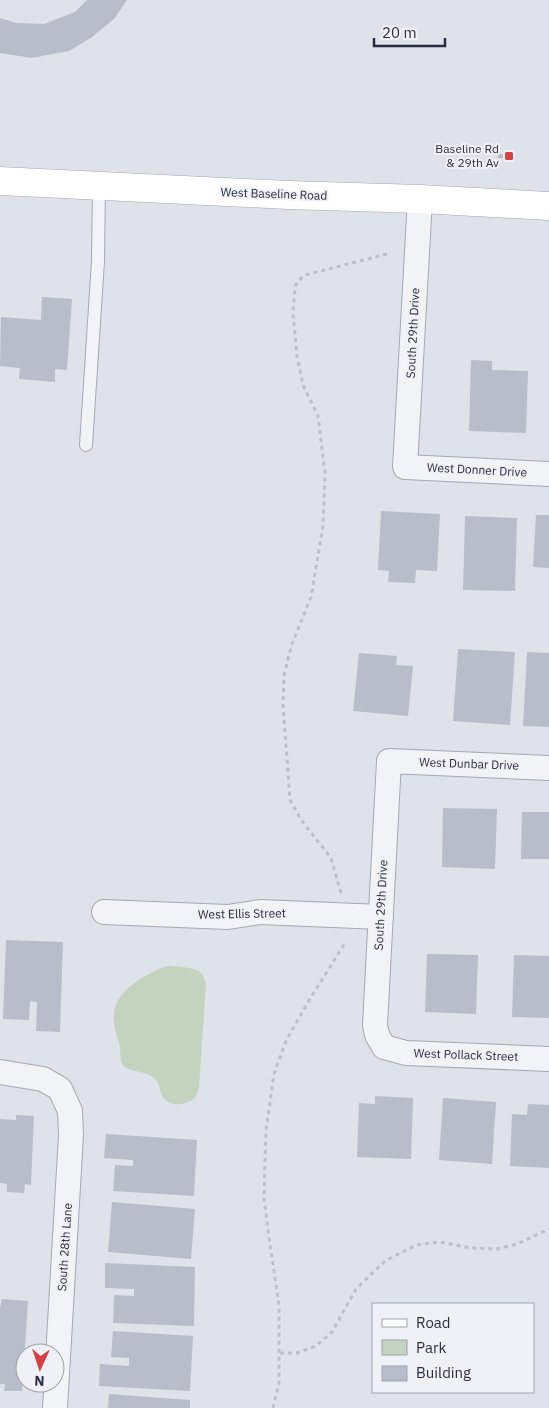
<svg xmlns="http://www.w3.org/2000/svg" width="549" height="1408" font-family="'IBM Plex Sans',sans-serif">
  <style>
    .green { fill: #c3d3c0 }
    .building { fill: #b9bdc9 }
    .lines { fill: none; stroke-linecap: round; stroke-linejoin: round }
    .service-casing { stroke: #a4a8b3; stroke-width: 14 }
    .minor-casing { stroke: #a4a8b3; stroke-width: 26 }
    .primary-casing { stroke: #9ea5b5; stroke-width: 29 }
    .path { stroke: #bdc0c7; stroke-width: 3; stroke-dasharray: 4 4; stroke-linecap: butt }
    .service { stroke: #f2f3f7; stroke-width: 12 }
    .minor { stroke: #f2f3f7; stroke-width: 24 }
    .primary { stroke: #fff; stroke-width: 28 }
    .poi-dot { fill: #d14146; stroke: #eff1f6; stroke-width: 2 }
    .labels { text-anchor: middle; stroke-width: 4; stroke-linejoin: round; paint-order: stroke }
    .poi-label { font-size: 12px; fill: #282e40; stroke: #eff1f6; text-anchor: end }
    .street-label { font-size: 12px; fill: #282e40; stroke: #eff1f6 }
  </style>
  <rect width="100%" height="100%" fill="#dfe2e9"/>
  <path class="green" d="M167 966C175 966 193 967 200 972 204 975 204 979 206 983L199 1087C197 1096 194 1101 185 1103 177 1106 166 1104 162 1095 159 1089 160 1083 154 1078 146 1070 129 1073 123 1065 119 1059 121 1050 119 1043 117 1035 114 1028 114 1020 111 992 145 974 167 966Z"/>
  <path class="building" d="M87 0H127L114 19 92 37 69 51 32 58 0 53V18L16 23 44 24 75 12Z
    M498 154 512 155V159L498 158Z
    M42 297 72 299 67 370 55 369V382L19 379 20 368 0 366 1 317 41 320Z
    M471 360 492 361V370L528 371 526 433 469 431Z
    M381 511 440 514 437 571 416 570 415 583 388 582 389 571 378 570Z
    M536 515H549V568L533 567Z
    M465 516 517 518 515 591 463 590Z
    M458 649 515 652 510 725 453 721Z
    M527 652 549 653V727L523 726Z
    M359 653 397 656 396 665 413 666 408 716 353 711Z
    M443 808 497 809 495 869 442 867Z
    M522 812H549V859H521Z
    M6 940 63 942 60 1032 36 1031 37 1002 30 1001 29 1020 3 1019Z
    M427 954 478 955 476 1014 425 1012Z
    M514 955 549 956V1018L512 1017Z
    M375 1096 413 1098 411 1159 357 1157 359 1103 375 1104Z
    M443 1098 496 1102 492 1164 439 1160Z
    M528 1104 549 1105V1168L510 1166 512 1114 527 1115Z
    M16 1115 34 1116 31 1185 25 1184 24 1193 7 1192V1184L0 1183V1119L16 1120Z
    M106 1134 197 1140 194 1196 113 1191 115 1165 133 1166V1160L104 1158Z
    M112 1202 195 1209 191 1259 108 1252Z
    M105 1263 195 1267 194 1326 113 1323 114 1295 134 1296V1289L105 1288Z
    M2 1299 28 1301 22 1391H4L5 1384H0V1308Z
    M113 1331 193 1336 190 1391 99 1386 100 1364 129 1366V1358L111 1357Z
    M109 1394 190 1400V1408H108Z"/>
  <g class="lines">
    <g class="service-casing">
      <path id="service" d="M86 445 98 261 99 186"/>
    </g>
    <g class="minor-casing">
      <path id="minor" d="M420 199 405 467 549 474
        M549 768 389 761 375 1025 377 1035 384 1047 406 1053 549 1059
        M104 912 228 917 260 912 381 917
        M0 1072 43 1079 60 1089 70 1111 71 1135 55 1408"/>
    </g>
    <g class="primary-casing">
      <path id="primary" d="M0 181 288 195 420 199 549 206"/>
    </g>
    <path class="path" d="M341 893 331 858 302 821 290 800 283 704 284 675 292 644 311 597 323 526 325 473 318 416 303 385 297 356 293 313 295 287 298 281 305 275 387 254
      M280 1353H297L316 1346 332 1332 356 1289 385 1261 416 1245 440 1242 471 1248 497 1249 517 1244 549 1229
      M273 1408 279 1383V1305L269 1238 264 1198 266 1130 274 1074 286 1041 308 1002 345 943"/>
    <use href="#service" class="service"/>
    <use href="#minor" class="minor"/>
    <use href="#primary" class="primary"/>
  </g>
  <rect class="poi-dot" x="504" y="151" width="10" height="10" rx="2.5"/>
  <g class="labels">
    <g class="poi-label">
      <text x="499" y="153">Baseline Rd<tspan x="499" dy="14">&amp; 29th Av</tspan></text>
    </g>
    <g class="street-label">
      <text transform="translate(274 194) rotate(2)" y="4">West Baseline Road</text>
      <text transform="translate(413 333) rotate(-87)" y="4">South 29th Drive</text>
      <text transform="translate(477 470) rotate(3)" y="4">West Donner Drive</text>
      <text transform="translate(469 764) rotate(2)" y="4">West Dunbar Drive</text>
      <text transform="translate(381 905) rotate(-87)" y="4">South 29th Drive</text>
      <text transform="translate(242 914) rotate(-1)" y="4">West Ellis Street</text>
      <text transform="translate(466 1055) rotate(2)" y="4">West Pollack Street</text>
      <text transform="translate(65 1247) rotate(-86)" y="4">South 28th Lane</text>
    </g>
  </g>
  <rect x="372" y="1303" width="162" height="90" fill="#eff1f6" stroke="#9fa3ad"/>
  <rect x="382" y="1319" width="25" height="8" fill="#ffffff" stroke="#9fa3ad"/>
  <text x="416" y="1328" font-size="15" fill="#282e40">Road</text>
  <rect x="382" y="1340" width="25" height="15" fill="#c3d3c0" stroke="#9fa3ad"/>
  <text x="416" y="1353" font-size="15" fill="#282e40">Park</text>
  <rect x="382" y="1366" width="25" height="15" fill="#b9bdc9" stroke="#9fa3ad"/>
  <text x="416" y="1378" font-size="15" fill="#282e40">Building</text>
  <g transform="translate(40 1368) rotate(183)"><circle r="24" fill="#eff1f6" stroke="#9fa3ad"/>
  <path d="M0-4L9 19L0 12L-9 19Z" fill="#d14146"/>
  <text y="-8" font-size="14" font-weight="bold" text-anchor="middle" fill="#282e40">N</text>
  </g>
  <path d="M374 38v8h71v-8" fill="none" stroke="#282e40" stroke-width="2.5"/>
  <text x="382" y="38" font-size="15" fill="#282e40" stroke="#eff1f6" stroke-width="4" paint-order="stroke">20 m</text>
</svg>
